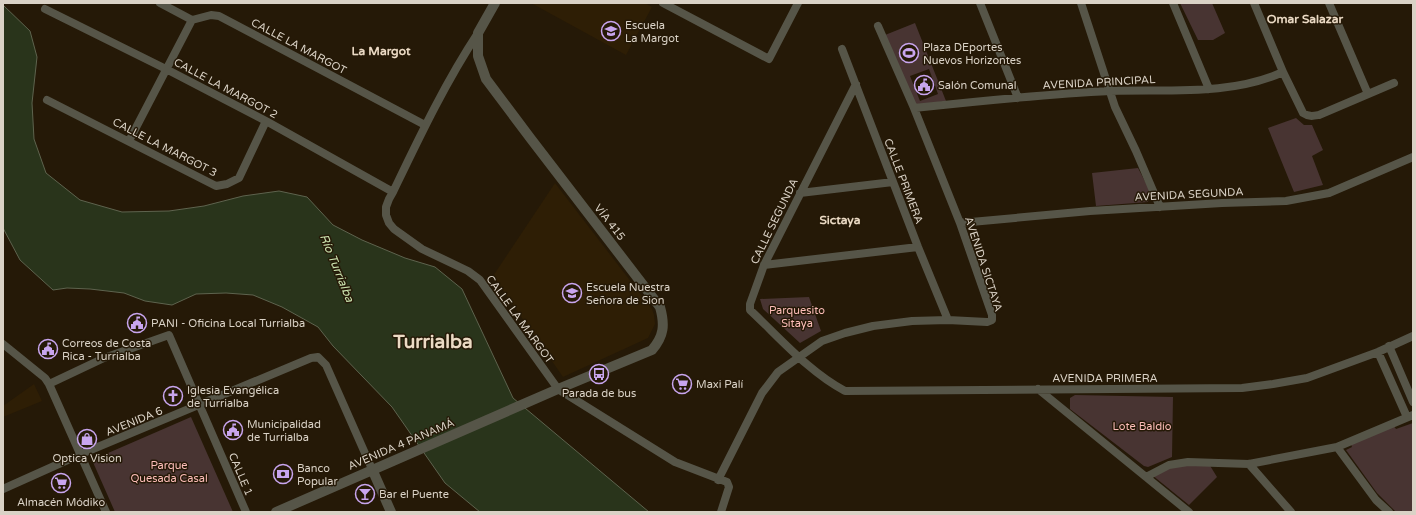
<svg xmlns="http://www.w3.org/2000/svg" width="1416" height="515" font-family="'Varela Round',sans-serif">
  <style>
    .built { fill: #2e1e05 }
    .green { fill: #483432; fill-rule: evenodd }
    .water { fill: #29341b; stroke: #5e634e }
    .lines { fill: none; stroke-linecap: round; stroke-linejoin: round }
    .minor { stroke: #565548; stroke-width: 8 }
    .tertiary { stroke: #565548; stroke-width: 10 }
    .labels { text-anchor: middle; stroke-width: 3; stroke-linejoin: round; paint-order: stroke }
    .poi-label { font-size: 11px; fill: #dad2c6; stroke: #251907; text-anchor: start }
    .street-label { font-size: 11px; fill: #dad2c6; stroke: #251907 }
    .park-label { font-size: 11px; fill: #fcbdb8; stroke: #251907 }
    .neighbourhood-label { font-size: 12px; font-weight: bold; fill: #ebdac4; stroke: #251907 }
    .water-label { font-size: 12px; font-style: italic; fill: #cbe3af; stroke: #251907 }
    .town-label { font-size: 19px; font-weight: bold; fill: #ebdac4; stroke: #251907 }
  </style>
  <rect width="100%" height="100%" fill="#251907"/>
  <path class="built" d="M531 3H645L652 7 626 55Z
    M555 183 652 309 654 315 655 324 648 338 563 377 493 276Z
    M34 384 42 401 3 417V406Z"/>
  <path class="green" d="M1180 3H1212L1225 33 1213 40H1198Z
    M915 23 946 101 915 105 885 35ZM929 69 938 94 920 101 910 76Z
    M1296 118 1304 125H1312L1323 150 1312 156 1323 185 1294 192 1268 128Z
    M1138 168 1150 191 1148 202 1096 206 1092 173Z
    M809 297 821 331 800 343 763 309 760 299Z
    M1075 395 1173 397 1172 457 1148 467 1144 466 1070 409V398Z
    M191 417 233 512H115L92 460Z
    M1413 423V512H1396L1377 493 1346 450 1352 447 1351 444 1393 425 1396 429Z
    M1181 464H1209L1217 477 1189 505 1152 475Z"/>
  <path class="water" d="M3 5 30 31 37 57 32 103 34 139 46 173 80 200 122 212 169 211 204 206 243 196 279 191 307 197 333 225 362 240 405 258 435 267 462 289 513 398 649 512H480L445 483 392 407 333 346 318 327 282 307 253 295 226 293 196 294 172 305 145 301 124 293 90 289 67 288 53 290 20 260 3 228Z"/>
  <g class="lines">
    <path class="minor" d="M160 3 192 20 211 15 219 16 425 125
      M663 3 769 59 798 3
      M980 3 1018 98
      M1081 3 1115 107 1136 151 1160 207
      M1173 3 1209 89
      M1254 3 1283 72 1303 113C1309 117 1313 116 1319 115L1394 83
      M1329 3 1368 94
      M45 9 166 69 266 121 393 192
      M478 33C445 83 419 138 393 192L389 199 386 207V215L389 223 394 229 422 249 468 271 480 280 558 389 675 462 727 482 729 487 721 512
      M842 49 918 247 948 320
      M856 84 764 265 750 304V310C780 338 809 372 845 391L1242 388 1273 384 1307 378 1378 352 1413 336
      M47 100 216 186 227 184 239 178 266 121
      M914 108C979 101 1045 94 1111 91 1168 89 1230 96 1283 72
      M129 141 192 20
      M800 193 893 182
      M960 223 1090 211 1222 203 1286 201 1329 193 1413 157
      M764 265 918 247
      M3 344 45 378 49 384 106 512
      M1389 346 1413 402
      M1378 352 1407 417
      M49 384 104 358 169 335 246 512
      M1038 389 1189 512
      M1337 447 1376 500 1389 512
      M1249 464 1291 512
      M1146 477 1169 465 1188 462 1249 464 1337 447 1413 415
      M718 480 762 393 778 372 822 341 845 333 873 326 912 321 948 320 987 322 992 320V315L960 223 914 108 878 26
      M3 489 81 454 311 358 318 357 326 365 372 469"/>
    <path class="tertiary" d="M372 469 391 512
      M276 512 558 389 652 350C664 336 665 325 660 307L531 139 486 79 478 56V33L495 3"/>
  </g>
  <defs>
    <g id="school-ring" transform="scale(1)"><circle r="9.5" fill="#251907" stroke="#c8a5ee" stroke-width="1.5"/><path d="M0-5L7-2L0 1L-7-2ZM-4 1L0 2.5L4 1V4Q0 6-4 4Z" fill="#c8a5ee"/></g>
    <g id="stadium-ring" transform="scale(1)"><circle r="9.5" fill="#251907" stroke="#c8a5ee" stroke-width="1.5"/><path d="M0-5a6.5 5 0 1 0 0 10a6.5 5 0 1 0 0-10ZM-3.5-1.8h7v3.6h-7Z" fill="#c8a5ee"/></g>
    <g id="civic-ring" transform="scale(1)"><circle r="9.5" fill="#251907" stroke="#c8a5ee" stroke-width="1.5"/><path d="M-.6-6.5H3V-4.5H.6V-3L4-1V1h2V6H-6V1h2V-1L-.6-3ZM-1.2 2.5V6h2.4V2.5Z" fill="#c8a5ee"/></g>
    <g id="bus-ring" transform="scale(1)"><circle r="9.5" fill="#251907" stroke="#c8a5ee" stroke-width="1.5"/><path d="M-5-6H5V4H4V6H2V4H-2V6H-4V4H-5ZM-3.5-4V0h7V-4ZM-3.5 1.2v1.5H-2V1.2ZM2 1.2v1.5H3.5V1.2Z" fill="#c8a5ee"/></g>
    <g id="supermarket-ring" transform="scale(1)"><circle r="9.5" fill="#251907" stroke="#c8a5ee" stroke-width="1.5"/><path d="M-6-5.5h2.5l.6 2H6L4.5 2H-2.5L-4.4-4H-6ZM-1.5 3.2a1.3 1.3 0 1 0 .1 0ZM3 3.2a1.3 1.3 0 1 0 .1 0Z" fill="#c8a5ee"/></g>
    <g id="church-ring" transform="scale(1)"><circle r="9.5" fill="#251907" stroke="#c8a5ee" stroke-width="1.5"/><path d="M-1.2-6h2.4v3.5h3.3v2.4h-3.3V6h-2.4V-.1h-3.3v-2.4h3.3Z" fill="#c8a5ee"/></g>
    <g id="shop-ring" transform="scale(1)"><circle r="9.5" fill="#251907" stroke="#c8a5ee" stroke-width="1.5"/><path d="M-5-2.5h2.3a2.7 3.5 0 0 1 5.4 0H5L5.5 6h-11ZM-1.5-2.5h3a1.5 2.3 0 0 0-3 0Z" fill="#c8a5ee"/></g>
    <g id="bank-ring" transform="scale(1)"><circle r="9.5" fill="#251907" stroke="#c8a5ee" stroke-width="1.5"/><path d="M-6-4H6V4H-6ZM0-2.3a2.3 2.3 0 1 0 0 4.6a2.3 2.3 0 1 0 0-4.6Z" fill="#c8a5ee"/></g>
    <g id="bar-ring" transform="scale(1)"><circle r="9.5" fill="#251907" stroke="#c8a5ee" stroke-width="1.5"/><path d="M-6-5H6L.8 .8V4.5H3.5V6h-7V4.5H-.8V.8Z" fill="#c8a5ee"/></g>
  </defs>
  <g fill-rule="evenodd">
    <use href="#school-ring" x="611" y="31"/>
    <use href="#stadium-ring" x="909" y="53"/>
    <use href="#civic-ring" x="924" y="85"/>
    <use href="#school-ring" x="572" y="293"/>
    <use href="#civic-ring" x="137" y="323"/>
    <use href="#civic-ring" x="48" y="349"/>
    <use href="#bus-ring" x="599" y="374"/>
    <use href="#supermarket-ring" x="682" y="384"/>
    <use href="#church-ring" x="173" y="396"/>
    <use href="#civic-ring" x="233" y="430"/>
    <use href="#shop-ring" x="87" y="439"/>
    <use href="#bank-ring" x="283" y="474"/>
    <use href="#supermarket-ring" x="61" y="483"/>
    <use href="#bar-ring" x="365" y="494"/>
  </g>
  <g class="labels">
    <g class="poi-label">
      <text x="625" y="29">Escuela<tspan x="625" dy="13">La Margot</tspan></text>
      <text x="923" y="51">Plaza DEportes<tspan x="923" dy="13">Nuevos Horizontes</tspan></text>
      <text x="938" y="89">Salón Comunal</text>
      <text x="586" y="291">Escuela Nuestra<tspan x="586" dy="13">Señora de Sion</tspan></text>
      <text x="151" y="327">PANI - Oficina Local Turrialba</text>
      <text x="62" y="347">Correos de Costa<tspan x="62" dy="13">Rica - Turrialba</tspan></text>
      <text x="696" y="388">Maxi Palí</text>
      <text x="187" y="394">Iglesia Evangélica<tspan x="187" dy="13">de Turrialba</tspan></text>
      <text x="599" y="397" text-anchor="middle">Parada de bus</text>
      <text x="247" y="428">Municipalidad<tspan x="247" dy="13">de Turrialba</tspan></text>
      <text x="87" y="462" text-anchor="middle">Optica Vision</text>
      <text x="297" y="472">Banco<tspan x="297" dy="13">Popular</tspan></text>
      <text x="379" y="498">Bar el Puente</text>
      <text x="61" y="506" text-anchor="middle">Almacén Módiko</text>
    </g>
    <g class="street-label">
      <text transform="translate(299 46) rotate(28)" y="4">CALLE LA MARGOT</text>
      <text transform="translate(1099 82) rotate(-3)" y="4">AVENIDA PRINCIPAL</text>
      <text transform="translate(226 88) rotate(28)" y="4">CALLE LA MARGOT 2</text>
      <text transform="translate(165 147) rotate(27)" y="4">CALLE LA MARGOT 3</text>
      <text transform="translate(904 181) rotate(69)" y="4">CALLE PRIMERA</text>
      <text transform="translate(1189 194) rotate(-3)" y="4">AVENIDA SEGUNDA</text>
      <text transform="translate(774 221) rotate(-64)" y="4">CALLE SEGUNDA</text>
      <text transform="translate(610 222) rotate(52)" y="4">VÍA 415</text>
      <text transform="translate(984 264) rotate(72)" y="4">AVENIDA SICTAYA</text>
      <text transform="translate(520 319) rotate(54)" y="4">CALLE LA MARGOT</text>
      <text x="1105" y="382">AVENIDA PRIMERA</text>
      <text transform="translate(134 421) rotate(-22)" y="4">AVENIDA 6</text>
      <text transform="translate(401 444) rotate(-23)" y="4">AVENIDA 4 PANAMÁ</text>
      <text transform="translate(241 474) rotate(67)" y="4">CALLE 1</text>
    </g>
    <g class="park-label">
      <text x="797" y="314">Parquesito<tspan x="797" dy="13">Sitaya</tspan></text>
      <text x="1142" y="430">Lote Baldío</text>
      <text x="169" y="469">Parque<tspan x="169" dy="13">Quesada Casal</tspan></text>
    </g>
    <g class="neighbourhood-label">
      <text x="1305" y="23">Omar Salazar</text>
      <text x="381" y="55">La Margot</text>
      <text x="840" y="224">Sictaya</text>
    </g>
    <g class="water-label">
      <text transform="translate(337 268) rotate(68)" y="4">Río Turrialba</text>
    </g>
    <g class="town-label">
      <text x="433" y="348">Turrialba</text>
    </g>
  </g>
  <rect width="1416" height="515" fill="none" stroke="#dad2c6" stroke-width="8"/>
</svg>
